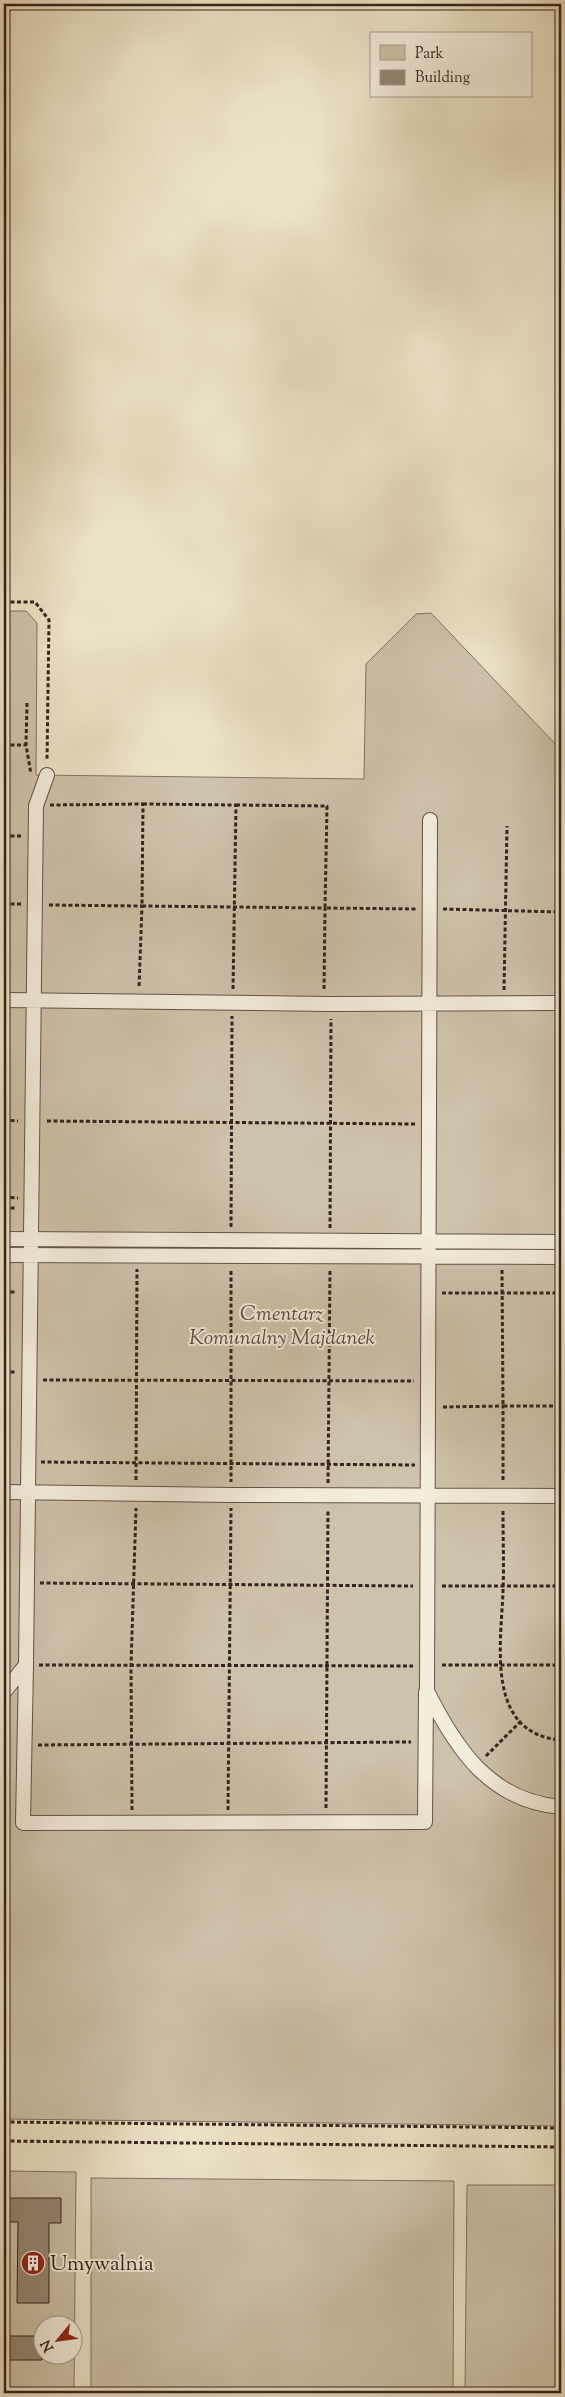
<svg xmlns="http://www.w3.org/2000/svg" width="565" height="2397" font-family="'Sorts Mill Goudy',serif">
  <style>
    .green { fill: #cdc2aa; stroke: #817264; fill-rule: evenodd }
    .building { fill: #948775; stroke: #35231d }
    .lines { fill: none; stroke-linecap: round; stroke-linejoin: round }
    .pedestrian-casing { stroke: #635348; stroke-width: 16 }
    .path { stroke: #35231d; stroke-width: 3; stroke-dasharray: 4 2.5; stroke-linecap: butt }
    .pedestrian { stroke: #f3eddb; stroke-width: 14 }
    .labels { text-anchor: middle; stroke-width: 4; stroke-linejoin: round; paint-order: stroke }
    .park-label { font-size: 21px; font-style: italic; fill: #5b4b40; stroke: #f3eddb }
    .poi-label { font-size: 21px; fill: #35231d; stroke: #f3eddb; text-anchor: start }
  </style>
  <rect width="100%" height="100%" fill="#ece3c7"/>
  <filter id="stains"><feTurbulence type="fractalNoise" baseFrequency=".004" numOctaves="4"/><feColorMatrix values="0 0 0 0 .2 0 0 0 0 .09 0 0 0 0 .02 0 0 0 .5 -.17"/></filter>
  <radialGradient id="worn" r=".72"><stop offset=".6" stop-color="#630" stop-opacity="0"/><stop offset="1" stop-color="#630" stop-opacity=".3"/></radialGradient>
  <path class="green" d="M4 611H26L37 623 36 775 364 779 366 664 416 614 431 613 561 750V2126L4 2119Z
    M4 2171 76 2172 74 2393H4ZM42 2324H72V2354H42Z
    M91 2178 454 2181 453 2393H91Z
    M467 2185H561V2393H465Z"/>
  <path class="building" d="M4 2198H61V2223H49V2303H17L18 2222H4Z
    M4 2336H42V2360H4Z"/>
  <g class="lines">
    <g class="pedestrian-casing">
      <path id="pedestrian" d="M430 820C427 1110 430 1401 427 1691 456 1749 490 1801 561 1807
        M4 1000 331 1004 558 1003
        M4 1239 561 1242
        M4 1255 561 1257
        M4 1492 231 1495 561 1496
        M26 1665 23 1823 425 1822 426 1692
        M4 1692 26 1665 36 806 47 775"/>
    </g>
    <path class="path" d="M4 602H35L49 620 47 760
      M27 703 26 745 31 774
      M4 745H26
      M143 804 236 805 233 990
      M50 805 143 804 142 906 325 908 324 991
      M236 805 327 806 325 908 417 909
      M4 836H21
      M4 904H21
      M49 905 142 906 139 988
      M443 909 561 912
      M504 990 507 826
      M4 1120 18 1121
      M47 1121 416 1124
      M4 1197 18 1198
      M4 1208H17
      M231 1227 232 1016
      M330 1228 331 1019
      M502 1270 503 1406H561
      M231 1271V1482
      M4 1292H16
      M442 1293H561
      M4 1372H16
      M43 1380 414 1381
      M443 1407 503 1406V1482
      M41 1462 415 1465
      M136 1480 137 1269
      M328 1483 330 1269
      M503 1511C503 1538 504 1565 503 1592 501 1644 485 1734 561 1740
      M40 1583 413 1586
      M442 1586H561
      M39 1665 413 1666
      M442 1665H561
      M38 1745 411 1742
      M486 1756 521 1721
      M326 1808 328 1509
      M132 1810 131 1666 136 1508
      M228 1810 231 1508
      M4 2122 561 2128
      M4 2141 561 2147"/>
    <use href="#pedestrian" class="pedestrian"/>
  </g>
  <defs>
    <g id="building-disc" transform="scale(1.25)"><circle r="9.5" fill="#8f2418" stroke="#f3eddb"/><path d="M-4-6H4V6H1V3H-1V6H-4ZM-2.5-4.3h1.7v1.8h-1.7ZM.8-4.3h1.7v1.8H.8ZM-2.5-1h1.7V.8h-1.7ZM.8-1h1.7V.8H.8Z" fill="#fff"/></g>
  </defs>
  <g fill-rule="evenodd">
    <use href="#building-disc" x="33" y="2263"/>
  </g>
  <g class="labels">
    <g class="park-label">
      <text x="282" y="1320">Cmentarz<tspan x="282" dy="24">Komunalny Majdanek</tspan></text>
    </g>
    <g class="poi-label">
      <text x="50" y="2270">Umywalnia</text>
    </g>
  </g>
  <rect width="565" height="2397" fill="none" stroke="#ece3c7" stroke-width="20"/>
  <rect x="5" y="5" width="555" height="2387" fill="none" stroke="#35231d" stroke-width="2.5"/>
  <rect x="10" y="10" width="545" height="2377" fill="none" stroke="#35231d"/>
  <rect x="370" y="32" width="162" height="65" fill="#f3eddb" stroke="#a79c8f"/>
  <rect x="380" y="45" width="25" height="15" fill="#cdc2aa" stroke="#a79c8f"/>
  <text x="415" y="58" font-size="15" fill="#35231d">Park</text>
  <rect x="380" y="70" width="25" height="15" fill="#948775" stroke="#a79c8f"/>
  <text x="415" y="82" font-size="15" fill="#35231d">Building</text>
  <g transform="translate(58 2340) rotate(241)"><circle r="24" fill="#f3eddb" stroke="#a79c8f"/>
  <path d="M0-4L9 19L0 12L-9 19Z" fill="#8f2418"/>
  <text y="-8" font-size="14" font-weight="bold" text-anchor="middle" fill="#35231d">N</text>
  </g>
  <rect width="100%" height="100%" filter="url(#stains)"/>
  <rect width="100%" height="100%" fill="url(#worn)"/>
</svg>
